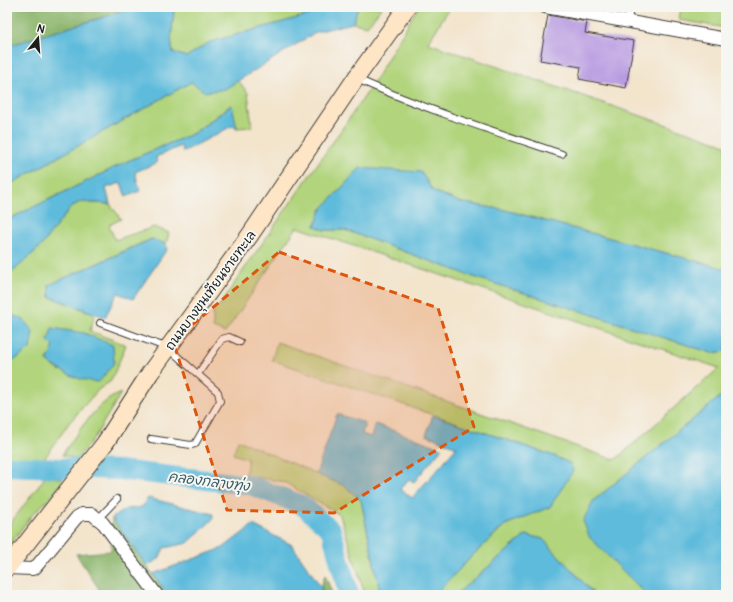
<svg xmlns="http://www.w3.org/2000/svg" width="733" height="602" font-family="Pangolin,'Playpen Sans Thai',sans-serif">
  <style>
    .green { fill: #b1d47c; stroke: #66784c; fill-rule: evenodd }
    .forest { fill: #8cb66c; stroke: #546944 }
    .water { fill: #5ebbdc; stroke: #3d6c7c }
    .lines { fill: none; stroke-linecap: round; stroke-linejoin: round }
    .river { stroke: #5ebbdc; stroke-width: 20 }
    .building { fill: #b89ae1 }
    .lane-casing { stroke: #3c3a36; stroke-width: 8 }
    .street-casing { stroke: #3c3a36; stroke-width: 14 }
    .secondary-casing { stroke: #3c3a36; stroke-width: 19 }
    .lane { stroke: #fff; stroke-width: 6 }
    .street { stroke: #fff; stroke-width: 12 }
    .secondary { stroke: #fde5c5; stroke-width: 17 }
    .marked { fill: #de560d; fill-opacity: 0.2; stroke: #de560d; stroke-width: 3; stroke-dasharray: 8 5; stroke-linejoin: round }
    .labels { text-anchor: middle; stroke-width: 4; stroke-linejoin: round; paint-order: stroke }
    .street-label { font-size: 13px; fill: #1c1c1c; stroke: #f6f6f2 }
    .water-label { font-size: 14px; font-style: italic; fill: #365c69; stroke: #f6f6f2 }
  </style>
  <rect width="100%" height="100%" fill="#f6f6f2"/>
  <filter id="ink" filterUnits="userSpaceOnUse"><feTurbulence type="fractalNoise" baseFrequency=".025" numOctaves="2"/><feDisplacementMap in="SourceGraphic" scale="8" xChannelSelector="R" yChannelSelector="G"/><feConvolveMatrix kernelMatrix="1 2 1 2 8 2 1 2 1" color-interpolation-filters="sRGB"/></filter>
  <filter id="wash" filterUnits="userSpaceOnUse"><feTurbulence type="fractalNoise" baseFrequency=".012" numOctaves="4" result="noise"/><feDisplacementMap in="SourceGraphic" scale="16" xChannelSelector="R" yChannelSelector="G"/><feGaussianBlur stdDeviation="0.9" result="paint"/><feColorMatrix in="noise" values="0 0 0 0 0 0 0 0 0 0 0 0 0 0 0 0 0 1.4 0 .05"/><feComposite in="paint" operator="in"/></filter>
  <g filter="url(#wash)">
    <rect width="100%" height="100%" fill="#f3e4cc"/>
    <path class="green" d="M174 7H337L210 42 186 57 173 52C169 36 174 23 174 7Z
      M358 7H382L367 26 353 23Z
      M418 7H450L428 43 726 145V269L505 210 459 202 433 191 324 230H345L474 277 712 353 726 351V392L593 501 590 538 647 595H595L543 539 526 535 455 595H435L473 555 505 525 550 507 571 464 554 456 272 360 277 342 615 460 719 368 297 227 225 333 213 328V314L369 90Z
      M681 7H726V28L679 20Z
      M238 80 248 93 252 127 237 128 231 105 194 133 130 160 7 220V186L191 82 225 89Z
      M80 202 110 204 121 219 109 225 115 240 154 227 169 233 166 244 151 239 49 285 50 297 95 314 90 331 126 345 111 381 98 390 69 423 44 459 7 457V357L15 360 23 319 7 314V277L41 246 71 207ZM55 346 60 371 47 361Z
      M121 393 96 435 77 459 62 455C76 435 97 401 121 393Z
      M238 440 345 486 361 500 380 592 386 595H365L340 515 284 482 245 475 248 459 233 454Z
      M46 476 63 479 53 495 33 514 7 548V532L10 524Z"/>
    <path class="forest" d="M7 7H137L7 46Z
      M112 518 168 595H103L76 554 111 551Z
      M325 575 333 595H323L321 587Z"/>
    <path class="water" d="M137 7H174C174 23 169 36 173 52L186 57 210 42 337 7H358L353 23 316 32 225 89 205 92 191 82 7 186V46Z
      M232 105 237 128 232 126 183 152 181 146 156 157 157 163 135 172 140 191 126 197 121 183 106 188 110 204 80 202 71 207 41 246 7 277V220L130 160 194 133Z
      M360 168 421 172 433 191 459 202 505 210 726 269V351L712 353 474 277 345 230H324L315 226 321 210Z
      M152 239 166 244 167 249 133 299 118 293 105 317 50 297 49 285Z
      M7 314 23 319 33 332 30 349 15 360 7 357Z
      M52 328 84 333 113 345 114 363 99 382C79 381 63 373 47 361L54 347 48 341Z
      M726 392V595H647L590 538 583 521 593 501Z
      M337 414 365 423 362 434 371 437 375 424 442 448 414 482 409 479 400 489 412 498 457 447 426 435 433 415 554 456 571 464 573 471 550 507 505 525 473 555 435 595H386L380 592 361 500 345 486 316 474Z
      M148 498 213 514V519L188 543 164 548 159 559 147 566 112 518 126 509 142 507Z
      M253 525 292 545 321 587 323 595H168L153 574 223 548Z
      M526 535 543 539 595 595H455Z"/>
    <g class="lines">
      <path class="river" d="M7 466 118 470 250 485 302 505 331 530 349 595"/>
    </g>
    <g id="blocks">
      <path class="building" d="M548 15 587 22 585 33 634 41 626 88 579 79 581 67 540 60Z"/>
    </g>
  </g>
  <g filter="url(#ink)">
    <use href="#blocks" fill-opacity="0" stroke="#3c3a36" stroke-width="1"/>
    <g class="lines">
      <g class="lane-casing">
        <path id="lane" d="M628 21 630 7
          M357 79C424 109 493 131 562 154
          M100 323 168 348 218 392 220 401 195 444 191 445 151 439
          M198 374 222 339 229 337 240 342
          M98 519 117 499"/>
      </g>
      <g class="street-casing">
        <path id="street" d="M545 7 726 39
          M7 568 32 569 35 568 77 517 82 514H92L103 523 157 595"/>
      </g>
      <g class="secondary-casing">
        <path id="secondary" d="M7 568 105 443 150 373 250 235 356 78 407 7"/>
      </g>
      <use href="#lane" class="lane"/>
      <use href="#street" class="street"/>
      <use href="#secondary" class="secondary"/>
    </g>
  </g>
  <path class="marked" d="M279 252 438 308 474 427 334 513 227 510 173 341Z"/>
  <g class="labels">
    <g class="street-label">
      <text transform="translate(210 290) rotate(-54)" y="5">ถนนบางขุนเทียนชายทะเล</text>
    </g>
    <g class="water-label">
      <text transform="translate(209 481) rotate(7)" y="5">คลองกลางทุ่ง</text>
    </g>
  </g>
  <rect width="733" height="602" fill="none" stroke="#f6f6f2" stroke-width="24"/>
  <g transform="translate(38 38) rotate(17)" stroke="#f6f6f2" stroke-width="3" paint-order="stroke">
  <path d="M0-3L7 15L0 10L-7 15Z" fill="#1c1c1c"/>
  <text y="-6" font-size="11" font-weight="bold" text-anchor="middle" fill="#1c1c1c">N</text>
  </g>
</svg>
